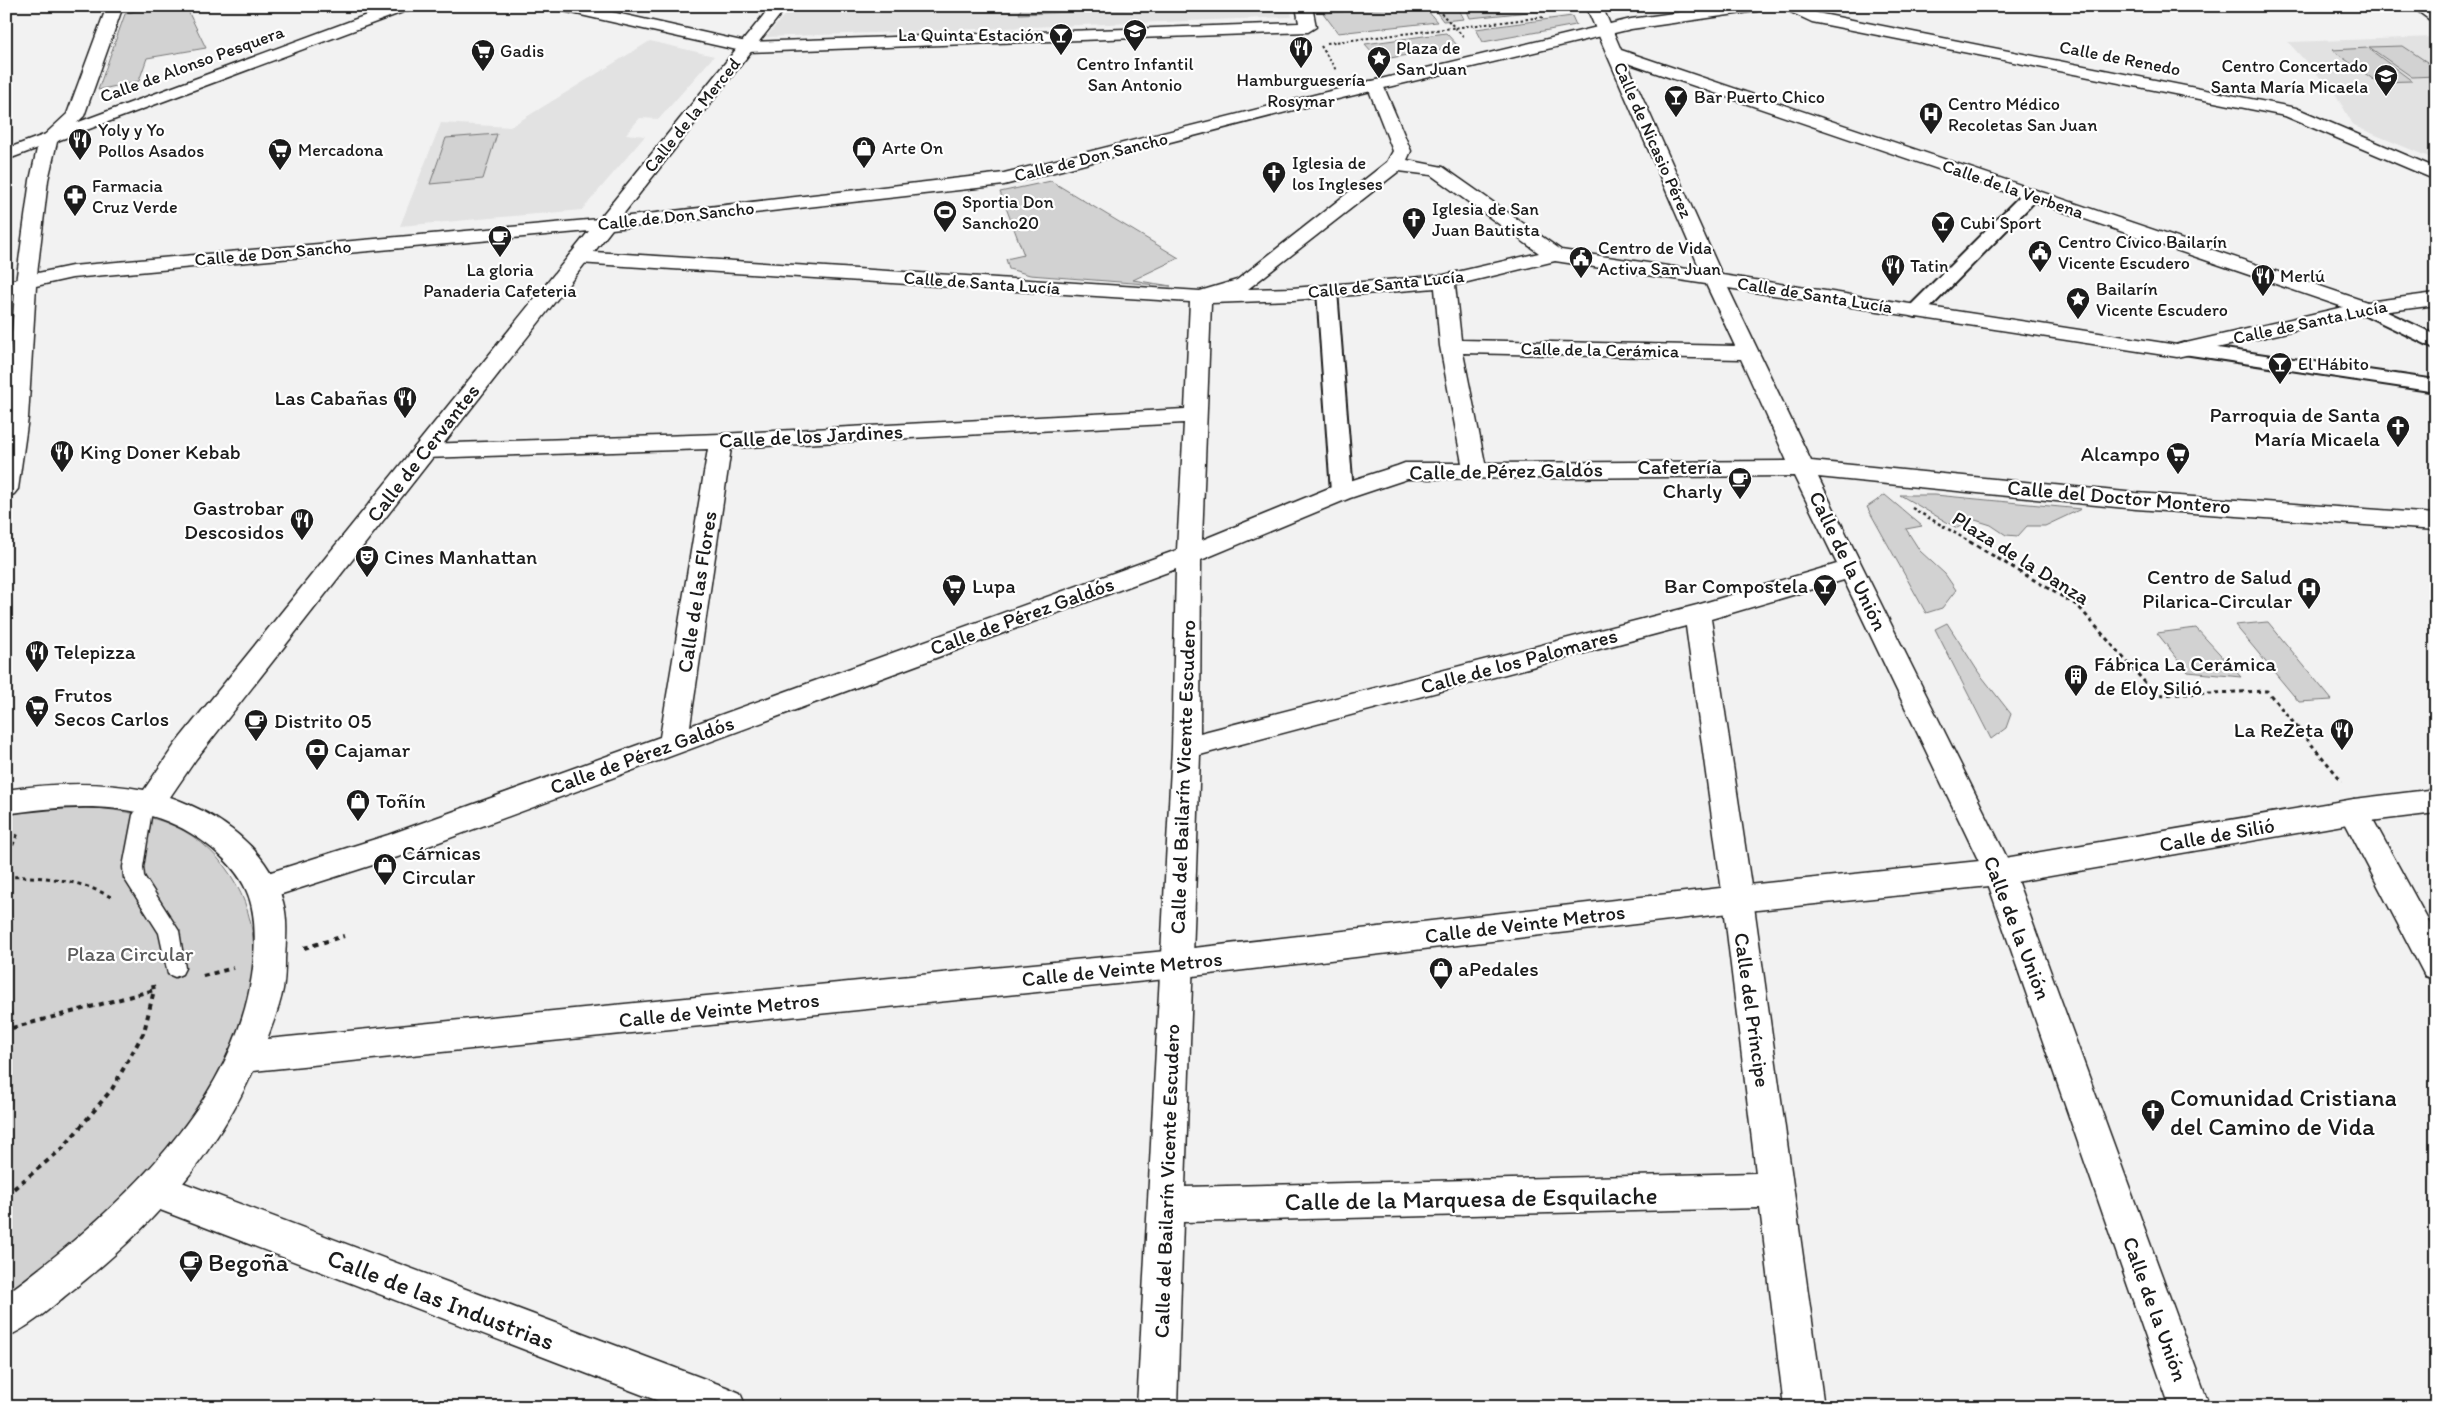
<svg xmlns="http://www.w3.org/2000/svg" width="2442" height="1413" font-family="Itim,sans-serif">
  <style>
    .built { fill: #e2e2e2 }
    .green { fill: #d2d2d2; stroke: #777 }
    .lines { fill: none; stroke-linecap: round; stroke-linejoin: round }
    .service-casing { stroke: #1c1c1c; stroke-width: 3 }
    .pedestrian-casing { stroke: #1c1c1c; stroke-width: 4 }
    .minor-casing { stroke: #1c1c1c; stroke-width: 3 }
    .tertiary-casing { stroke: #1c1c1c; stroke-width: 3 }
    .path-far3 { stroke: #1c1c1c; stroke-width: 2; stroke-dasharray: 2.5 2.5; stroke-linecap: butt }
    .path-far2 { stroke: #1c1c1c; stroke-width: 2.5; stroke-dasharray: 3 3; stroke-linecap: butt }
    .path-far1 { stroke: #1c1c1c; stroke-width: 3; stroke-dasharray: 4 4; stroke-linecap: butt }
    .path { stroke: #1c1c1c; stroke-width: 4; stroke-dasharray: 5 5; stroke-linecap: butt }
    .service { fill: #fff; fill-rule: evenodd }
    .pedestrian { fill: #fff; fill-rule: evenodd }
    .minor { fill: #fff; fill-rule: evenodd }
    .tertiary { fill: #fff; fill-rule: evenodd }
    .labels { text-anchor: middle; stroke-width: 4.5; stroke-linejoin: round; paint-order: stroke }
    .far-poi-label { font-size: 18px; fill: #1c1c1c; stroke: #fff; text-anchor: start }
    .far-street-label { font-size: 18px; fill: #1c1c1c; stroke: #fff }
    .poi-label { font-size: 21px; fill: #1c1c1c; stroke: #fff; text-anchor: start }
    .street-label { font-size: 21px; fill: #1c1c1c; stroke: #fff }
    .park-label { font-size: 21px; fill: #5c5c5c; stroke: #fff }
    .near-poi-label { font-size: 25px; fill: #1c1c1c; stroke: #fff; text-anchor: start }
    .near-street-label { font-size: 25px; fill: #1c1c1c; stroke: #fff }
  </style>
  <rect width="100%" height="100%" fill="#f2f2f2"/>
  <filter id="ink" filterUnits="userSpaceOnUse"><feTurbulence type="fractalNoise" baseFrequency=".02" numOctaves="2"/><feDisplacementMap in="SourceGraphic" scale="10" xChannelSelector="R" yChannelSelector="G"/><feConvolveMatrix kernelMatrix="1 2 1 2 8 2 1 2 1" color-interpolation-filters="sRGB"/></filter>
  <g filter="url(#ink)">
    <path class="built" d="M792 6H1290L1292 17 766 37Z
      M2436 37V160L2354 126 2336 95 2288 42Z
      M650 41 714 56 659 119 640 118 626 134 645 136 582 210 400 226 441 123 510 127Z"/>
    <path class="green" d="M152 6H189L186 7 206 48 147 58 139 81 98 90 125 14Z
      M1022 6H1178V8L1019 14Z
      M1424 6 1437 22 1338 33 1323 13Z
      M1432 6H1457L1464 19 1443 21Z
      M1465 6H1567L1568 8 1470 18Z
      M1572 16 1576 25 1483 42 1476 29Z
      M1446 33 1458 46 1379 60 1365 44Z
      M2403 46 2436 68V76L2412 77 2369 47Z
      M2368 48 2412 81 2377 82 2332 50Z
      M497 134 483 179 430 184 446 138Z
      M1051 181 1179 258 1133 280 1171 286 1030 275 1009 269 1006 259 1024 255 1000 192Z
      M1885 495 1922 526 1906 529 1920 551 1945 574 1956 590 1942 608 1926 613 1867 507Z
      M1900 495H1935L2081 509 2045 526H2027L2018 536 2006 535 1991 525 1969 518 1965 524 1957 528Z
      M2267 622H2268L2332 700 2299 702 2235 625Z
      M1947 623 1979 673 2011 714 2006 728 1991 739 1935 629Z
      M2196 628 2241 677 2188 672 2157 633Z
      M82 806C114 810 145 813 174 826 201 838 222 859 236 884 291 982 207 1110 144 1183 132 1197 115 1208 101 1220 69 1247 38 1274 6 1301V812Z"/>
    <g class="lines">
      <g class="service-casing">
        <path id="service" d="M151 796 158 798 160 803 151 817 143 867 144 876 179 931 185 968 182 974 175 977 168 974 159 933 124 878 123 867 133 815 144 798Z"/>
      </g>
      <g class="pedestrian-casing">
        <path id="pedestrian" d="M2031 190 2037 191 2040 195 2037 199 1923 315 1916 317 1909 315 1906 311 1909 307 2025 191Z
          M1327 285 1334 287 1337 291 1353 492 1350 497 1342 499 1334 497 1331 492 1317 291 1320 287Z
          M2366 302 2436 335V349L2359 312 2356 308 2359 304Z
          M2184 343 2436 380V392L2177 353 2174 349 2177 345Z"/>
      </g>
      <g class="minor-casing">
        <path id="minor" d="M107 6H123L84 116 57 142 48 180 36 283 33 287 26 289 19 287 16 283 30 180 39 140 67 114Z
          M555 6H585L746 42 1299 23 1296 6H1312L1316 27 1308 32 746 52 563 11Z
          M1586 6H1602L1621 50 2367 302 2436 293V305L2366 314 2177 357 1728 288 1811 461 2136 493 2436 514V530L2136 509 1818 477 2014 872 2210 1407H2170L1984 872 1844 580 1711 619 1753 899 1824 1407H1784L1760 1208 1183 1222 1177 1407H1137L1172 748 1176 569 404 855 263 900 252 896 248 887 252 878 388 835 660 737 708 449 424 458 416 456 412 451 416 446 424 444 721 434 1185 409 1190 302 578 263 571 261 568 257 571 253 578 251 1200 291 1237 280 1387 162 1393 151 1367 85 1369 81H1381L1383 85 1411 151 1407 160 1443 167 1561 250 1701 271ZM1627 63 2343 307 2177 345 1722 275ZM1399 171 1431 175 1539 253 1444 275 1293 288 1248 289ZM1555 261 1706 284 1735 346 1461 340 1455 285ZM1435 288 1440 346 1462 463H1405L1397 466 1334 486 1202 540 1211 303 1293 300ZM1463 353 1741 359 1787 461 1485 463ZM1184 423 1177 550 690 726 731 448ZM1794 476 1837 564 1697 605 1200 733 1201 560 1350 498 1407 479ZM1686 626 1723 899 1756 1173 1185 1187 1200 755Z
          M2354 799 2364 803 2436 935V980L2425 976 2339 811 2344 803Z
          M155 1172 726 1387 740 1393 746 1407H674L155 1208 142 1202 137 1190 142 1178Z"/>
      </g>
      <g class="tertiary-casing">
        <path id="tertiary" d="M391 6H414L411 9 6 160V149Z
          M771 6H787L621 217 1004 173 1318 94 1631 19 1723 6H1765L1757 11 1631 29 1321 103 1004 185 612 229 196 759 170 797C219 814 269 849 283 902 288 920 286 940 285 959 285 969 285 979 283 989 280 1006 273 1023 267 1039L1176 950 1738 886 1999 859 2354 799 2436 789V813L2354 823 1999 885 1738 912 1176 978 253 1071C212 1162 143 1236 65 1296 47 1311 28 1328 6 1337V1294C113 1215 243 1100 254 958 257 909 252 882 213 849 153 799 79 803 6 814V790C53 783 98 781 144 790L176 743 589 231 72 278 36 286 28 418 18 489 14 494 6 497V411L15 293 6 295V282L38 273 72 266 599 219Z
          M1781 6H1802L1817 13 2296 108 2436 168V180L2285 116 1812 22 1784 9Z
          M2411 6H2430L2436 10V22L2430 20Z"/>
      </g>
      <path class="path-far3" d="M1434 6 1465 38
        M1327 43 1544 17
        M1321 46 1336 70"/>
      <path class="path-far2" d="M1912 508 1972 543"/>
      <path class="path-far1" d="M1970 542 2078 606 2156 695 2267 691 2342 781
        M6 860 19 831
        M6 877C44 876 77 879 111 897"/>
      <path class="path" d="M304 948 344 936
        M203 976 233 968
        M6 1001 11 1017 6 1044
        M12 1028 154 990
        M6 1195 63 1148 112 1089 144 1032 154 990 153 985"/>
      <use href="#service" class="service"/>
      <use href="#pedestrian" class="pedestrian"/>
      <use href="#minor" class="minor"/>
      <use href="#tertiary" class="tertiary"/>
    </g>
  </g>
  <defs>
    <g id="school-pin" transform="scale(1.25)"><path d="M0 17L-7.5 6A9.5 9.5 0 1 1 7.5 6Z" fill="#1c1c1c" stroke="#fff"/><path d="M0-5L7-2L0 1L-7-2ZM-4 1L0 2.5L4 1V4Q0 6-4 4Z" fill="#fff"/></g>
    <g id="bar-pin" transform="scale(1.25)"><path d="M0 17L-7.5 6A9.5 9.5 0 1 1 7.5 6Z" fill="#1c1c1c" stroke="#fff"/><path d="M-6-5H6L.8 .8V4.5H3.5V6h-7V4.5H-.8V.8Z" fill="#fff"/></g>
    <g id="restaurant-pin" transform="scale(1.25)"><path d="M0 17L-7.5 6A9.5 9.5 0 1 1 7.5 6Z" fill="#1c1c1c" stroke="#fff"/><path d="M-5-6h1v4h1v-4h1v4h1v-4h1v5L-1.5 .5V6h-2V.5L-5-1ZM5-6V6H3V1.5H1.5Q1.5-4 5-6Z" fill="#fff"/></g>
    <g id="supermarket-pin" transform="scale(1.25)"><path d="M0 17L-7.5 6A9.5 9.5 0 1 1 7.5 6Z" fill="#1c1c1c" stroke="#fff"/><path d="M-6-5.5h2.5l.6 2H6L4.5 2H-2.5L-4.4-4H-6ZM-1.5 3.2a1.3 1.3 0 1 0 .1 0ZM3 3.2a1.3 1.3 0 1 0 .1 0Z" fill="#fff"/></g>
    <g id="sight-pin" transform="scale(1.25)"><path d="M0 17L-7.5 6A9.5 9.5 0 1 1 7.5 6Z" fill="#1c1c1c" stroke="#fff"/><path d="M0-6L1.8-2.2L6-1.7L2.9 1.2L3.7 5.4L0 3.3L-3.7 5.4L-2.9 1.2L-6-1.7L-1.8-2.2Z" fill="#fff"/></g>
    <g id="hospital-pin" transform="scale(1.25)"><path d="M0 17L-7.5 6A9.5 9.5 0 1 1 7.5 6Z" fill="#1c1c1c" stroke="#fff"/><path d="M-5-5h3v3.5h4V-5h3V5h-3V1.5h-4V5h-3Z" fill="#fff"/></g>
    <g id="shop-pin" transform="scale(1.25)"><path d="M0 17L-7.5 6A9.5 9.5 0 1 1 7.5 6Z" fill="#1c1c1c" stroke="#fff"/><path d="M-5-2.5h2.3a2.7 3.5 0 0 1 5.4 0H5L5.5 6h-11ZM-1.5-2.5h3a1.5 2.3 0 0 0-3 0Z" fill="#fff"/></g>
    <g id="church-pin" transform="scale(1.25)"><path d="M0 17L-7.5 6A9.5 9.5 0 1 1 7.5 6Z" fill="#1c1c1c" stroke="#fff"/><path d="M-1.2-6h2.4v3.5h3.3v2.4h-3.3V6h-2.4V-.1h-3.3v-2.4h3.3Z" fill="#fff"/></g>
    <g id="pharmacy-pin" transform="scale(1.25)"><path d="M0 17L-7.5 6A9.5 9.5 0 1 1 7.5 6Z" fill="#1c1c1c" stroke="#fff"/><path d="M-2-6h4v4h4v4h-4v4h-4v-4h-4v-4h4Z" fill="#fff"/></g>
    <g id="stadium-pin" transform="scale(1.25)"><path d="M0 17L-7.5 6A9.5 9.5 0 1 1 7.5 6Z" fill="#1c1c1c" stroke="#fff"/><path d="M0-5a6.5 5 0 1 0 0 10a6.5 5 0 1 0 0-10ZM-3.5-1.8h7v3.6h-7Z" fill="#fff"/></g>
    <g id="cafe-pin" transform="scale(1.25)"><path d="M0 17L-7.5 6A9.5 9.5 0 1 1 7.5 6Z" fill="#1c1c1c" stroke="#fff"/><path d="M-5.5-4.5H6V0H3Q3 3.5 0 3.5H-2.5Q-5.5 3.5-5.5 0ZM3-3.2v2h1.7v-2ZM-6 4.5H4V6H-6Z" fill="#fff"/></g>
    <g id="civic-pin" transform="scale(1.25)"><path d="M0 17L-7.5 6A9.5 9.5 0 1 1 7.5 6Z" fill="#1c1c1c" stroke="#fff"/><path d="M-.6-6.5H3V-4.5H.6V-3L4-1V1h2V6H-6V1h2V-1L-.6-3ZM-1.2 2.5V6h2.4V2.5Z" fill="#fff"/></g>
    <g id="theatre-pin" transform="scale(1.25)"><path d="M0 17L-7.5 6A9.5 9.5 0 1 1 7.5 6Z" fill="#1c1c1c" stroke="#fff"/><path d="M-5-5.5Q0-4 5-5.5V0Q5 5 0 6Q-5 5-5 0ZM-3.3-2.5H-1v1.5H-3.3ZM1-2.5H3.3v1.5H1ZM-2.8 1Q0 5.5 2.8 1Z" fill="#fff"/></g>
    <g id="building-pin" transform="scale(1.25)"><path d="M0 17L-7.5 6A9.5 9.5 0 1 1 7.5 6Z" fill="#1c1c1c" stroke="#fff"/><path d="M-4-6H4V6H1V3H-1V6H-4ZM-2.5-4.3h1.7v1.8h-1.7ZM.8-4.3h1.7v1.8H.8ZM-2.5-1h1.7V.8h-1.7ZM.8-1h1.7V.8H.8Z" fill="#fff"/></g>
    <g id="bank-pin" transform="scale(1.25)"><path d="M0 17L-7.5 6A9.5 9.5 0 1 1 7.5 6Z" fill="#1c1c1c" stroke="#fff"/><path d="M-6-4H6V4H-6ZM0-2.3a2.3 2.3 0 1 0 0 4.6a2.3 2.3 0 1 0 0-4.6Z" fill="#fff"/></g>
  </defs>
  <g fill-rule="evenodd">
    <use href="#school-pin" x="1135" y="31"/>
    <use href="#bar-pin" x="1061" y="35"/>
    <use href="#restaurant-pin" x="1301" y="48"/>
    <use href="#supermarket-pin" x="483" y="51"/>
    <use href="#sight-pin" x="1379" y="58"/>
    <use href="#school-pin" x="2386" y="76"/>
    <use href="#bar-pin" x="1676" y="97"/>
    <use href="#hospital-pin" x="1931" y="114"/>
    <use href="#restaurant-pin" x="80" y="140"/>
    <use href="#shop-pin" x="864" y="148"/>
    <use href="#supermarket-pin" x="280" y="150"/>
    <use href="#church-pin" x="1274" y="173"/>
    <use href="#pharmacy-pin" x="75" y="196"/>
    <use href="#stadium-pin" x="945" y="212"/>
    <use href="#church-pin" x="1414" y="219"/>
    <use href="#bar-pin" x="1943" y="223"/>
    <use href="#cafe-pin" x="500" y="237"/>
    <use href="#civic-pin" x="2040" y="252"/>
    <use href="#civic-pin" x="1581" y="258"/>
    <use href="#restaurant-pin" x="1893" y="266"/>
    <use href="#restaurant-pin" x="2263" y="276"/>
    <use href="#sight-pin" x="2078" y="299"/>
    <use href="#bar-pin" x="2280" y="364"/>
    <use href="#restaurant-pin" x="405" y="398"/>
    <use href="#church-pin" x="2398" y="427"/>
    <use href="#restaurant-pin" x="62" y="452"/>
    <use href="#supermarket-pin" x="2178" y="454"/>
    <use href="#cafe-pin" x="1740" y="479"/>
    <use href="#restaurant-pin" x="302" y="520"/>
    <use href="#theatre-pin" x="367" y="557"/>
    <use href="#supermarket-pin" x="954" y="586"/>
    <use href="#bar-pin" x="1825" y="586"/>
    <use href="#hospital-pin" x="2309" y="589"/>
    <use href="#restaurant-pin" x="37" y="652"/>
    <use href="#building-pin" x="2076" y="676"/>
    <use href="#supermarket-pin" x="37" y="707"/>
    <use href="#cafe-pin" x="256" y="721"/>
    <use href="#restaurant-pin" x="2342" y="730"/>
    <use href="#bank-pin" x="317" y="750"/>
    <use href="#shop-pin" x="358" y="801"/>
    <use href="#shop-pin" x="385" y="865"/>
    <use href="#shop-pin" x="1441" y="969"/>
    <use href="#church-pin" x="2153" y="1111"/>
    <use href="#cafe-pin" x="191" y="1262"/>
  </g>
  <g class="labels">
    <g class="far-poi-label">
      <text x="1044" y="41" text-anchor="end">La Quinta Estación</text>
      <text x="1396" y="54">Plaza de<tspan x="1396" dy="21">San Juan</tspan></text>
      <text x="500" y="57">Gadis</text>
      <text x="1135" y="70" text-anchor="middle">Centro Infantil<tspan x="1135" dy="21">San Antonio</tspan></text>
      <text x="2368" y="72" text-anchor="end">Centro Concertado<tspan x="2368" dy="21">Santa María Micaela</tspan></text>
      <text x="1301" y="86" text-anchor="middle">Hamburguesería<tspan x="1301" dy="21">Rosymar</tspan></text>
      <text x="1694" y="103">Bar Puerto Chico</text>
      <text x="1948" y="110">Centro Médico<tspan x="1948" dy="21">Recoletas San Juan</tspan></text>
      <text x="98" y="136">Yoly y Yo<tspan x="98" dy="21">Pollos Asados</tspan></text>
      <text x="882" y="154">Arte On</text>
      <text x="298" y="156">Mercadona</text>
      <text x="1292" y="169">Iglesia de<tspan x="1292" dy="21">los Ingleses</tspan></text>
      <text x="92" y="192">Farmacia<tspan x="92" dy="21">Cruz Verde</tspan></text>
      <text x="962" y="208">Sportia Don<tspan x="962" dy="21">Sancho20</tspan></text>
      <text x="1432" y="215">Iglesia de San<tspan x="1432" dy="21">Juan Bautista</tspan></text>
      <text x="1960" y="229">Cubi Sport</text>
      <text x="2058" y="248">Centro Cívico Bailarín<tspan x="2058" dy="21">Vicente Escudero</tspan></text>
      <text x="1598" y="254">Centro de Vida<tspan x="1598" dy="21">Activa San Juan</tspan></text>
      <text x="1910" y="272">Tatin</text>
      <text x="500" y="276" text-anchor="middle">La gloria<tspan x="500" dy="21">Panaderia Cafeteria</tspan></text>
      <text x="2280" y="282">Merlú</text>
      <text x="2096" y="295">Bailarín<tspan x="2096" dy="21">Vicente Escudero</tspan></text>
      <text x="2298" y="370">El Hábito</text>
    </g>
    <g class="far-street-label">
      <text transform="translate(2120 58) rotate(11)" y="6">Calle de Renedo</text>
      <text transform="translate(192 64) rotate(-20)" y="6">Calle de Alonso Pesquera</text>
      <text transform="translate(692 115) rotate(-51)" y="6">Calle de la Merced</text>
      <text transform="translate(1653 140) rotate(66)" y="6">Calle de Nicasio Pérez</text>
      <text transform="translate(1091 157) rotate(-14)" y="6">Calle de Don Sancho</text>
      <text transform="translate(2013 189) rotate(19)" y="6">Calle de la Verbena</text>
      <text transform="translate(676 216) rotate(-6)" y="6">Calle de Don Sancho</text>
      <text transform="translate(273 253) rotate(-5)" y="6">Calle de Don Sancho</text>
      <text transform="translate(982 283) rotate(4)" y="6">Calle de Santa Lucía</text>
      <text transform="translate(1386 284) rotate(-6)" y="6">Calle de Santa Lucía</text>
      <text transform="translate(1815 295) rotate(9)" y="6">Calle de Santa Lucía</text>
      <text transform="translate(2310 322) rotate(-12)" y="6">Calle de Santa Lucía</text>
      <text transform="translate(1600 350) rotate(1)" y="6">Calle de la Cerámica</text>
    </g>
    <g class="poi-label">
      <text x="388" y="405" text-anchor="end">Las Cabañas</text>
      <text x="2380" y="422" text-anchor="end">Parroquia de Santa<tspan x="2380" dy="24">María Micaela</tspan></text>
      <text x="80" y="459">King Doner Kebab</text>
      <text x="2160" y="461" text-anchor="end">Alcampo</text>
      <text x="1722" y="474" text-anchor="end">Cafetería<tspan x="1722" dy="24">Charly</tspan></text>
      <text x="284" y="515" text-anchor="end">Gastrobar<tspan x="284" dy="24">Descosidos</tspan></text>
      <text x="384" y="564">Cines Manhattan</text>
      <text x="2292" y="584" text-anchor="end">Centro de Salud<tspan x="2292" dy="24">Pilarica-Circular</tspan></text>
      <text x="972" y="593">Lupa</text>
      <text x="1808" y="593" text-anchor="end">Bar Compostela</text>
      <text x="54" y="659">Telepizza</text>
      <text x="2094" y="671">Fábrica La Cerámica<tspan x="2094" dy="24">de Eloy Silió</tspan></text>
      <text x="54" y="702">Frutos<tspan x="54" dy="24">Secos Carlos</tspan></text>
      <text x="274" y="728">Distrito 05</text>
      <text x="2324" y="737" text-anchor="end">La ReZeta</text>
      <text x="334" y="757">Cajamar</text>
      <text x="376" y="808">Toñín</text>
      <text x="402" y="860">Cárnicas<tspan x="402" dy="24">Circular</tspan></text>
      <text x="1458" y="976">aPedales</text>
    </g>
    <g class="street-label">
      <text transform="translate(811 436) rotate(-3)" y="7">Calle de los Jardines</text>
      <text transform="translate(423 453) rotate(-52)" y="7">Calle de Cervantes</text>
      <text transform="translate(1506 471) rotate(-1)" y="7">Calle de Pérez Galdós</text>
      <text transform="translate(2119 497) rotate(5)" y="7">Calle del Doctor Montero</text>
      <text transform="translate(2021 558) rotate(32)" y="7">Plaza de la Danza</text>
      <text transform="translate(1848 561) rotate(64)" y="7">Calle de la Unión</text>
      <text transform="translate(697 592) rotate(-81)" y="7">Calle de las Flores</text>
      <text transform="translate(1022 616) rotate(-20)" y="7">Calle de Pérez Galdós</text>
      <text transform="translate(1519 661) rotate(-15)" y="7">Calle de los Palomares</text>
      <text transform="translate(642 755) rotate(-20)" y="7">Calle de Pérez Galdós</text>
      <text transform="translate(1183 777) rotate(-88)" y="7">Calle del Bailarín Vicente Escudero</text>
      <text transform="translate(2217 835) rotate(-10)" y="7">Calle de Silió</text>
      <text transform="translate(1525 924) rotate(-7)" y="7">Calle de Veinte Metros</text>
      <text transform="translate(2017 928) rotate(69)" y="7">Calle de la Unión</text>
      <text transform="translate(1122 969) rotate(-6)" y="7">Calle de Veinte Metros</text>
      <text transform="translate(719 1010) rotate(-6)" y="7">Calle de Veinte Metros</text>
      <text transform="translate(1752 1010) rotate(82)" y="7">Calle del Príncipe</text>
      <text transform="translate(1167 1181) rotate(-88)" y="7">Calle del Bailarín Vicente Escudero</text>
      <text transform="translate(2155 1309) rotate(70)" y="7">Calle de la Unión</text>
    </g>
    <g class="park-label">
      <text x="130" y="961">Plaza Circular</text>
    </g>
    <g class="near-poi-label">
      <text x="2170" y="1106">Comunidad Cristiana<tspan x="2170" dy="29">del Camino de Vida</tspan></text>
      <text x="208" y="1271">Begoña</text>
    </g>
    <g class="near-street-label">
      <text transform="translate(1471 1198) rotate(-1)" y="9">Calle de la Marquesa de Esquilache</text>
      <text transform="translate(441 1299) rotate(21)" y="9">Calle de las Industrias</text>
    </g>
  </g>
  <rect width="2442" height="1413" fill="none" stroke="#fff" stroke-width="25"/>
  <rect x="12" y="12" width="2417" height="1388" fill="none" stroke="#1c1c1c" stroke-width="2" filter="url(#ink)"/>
</svg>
